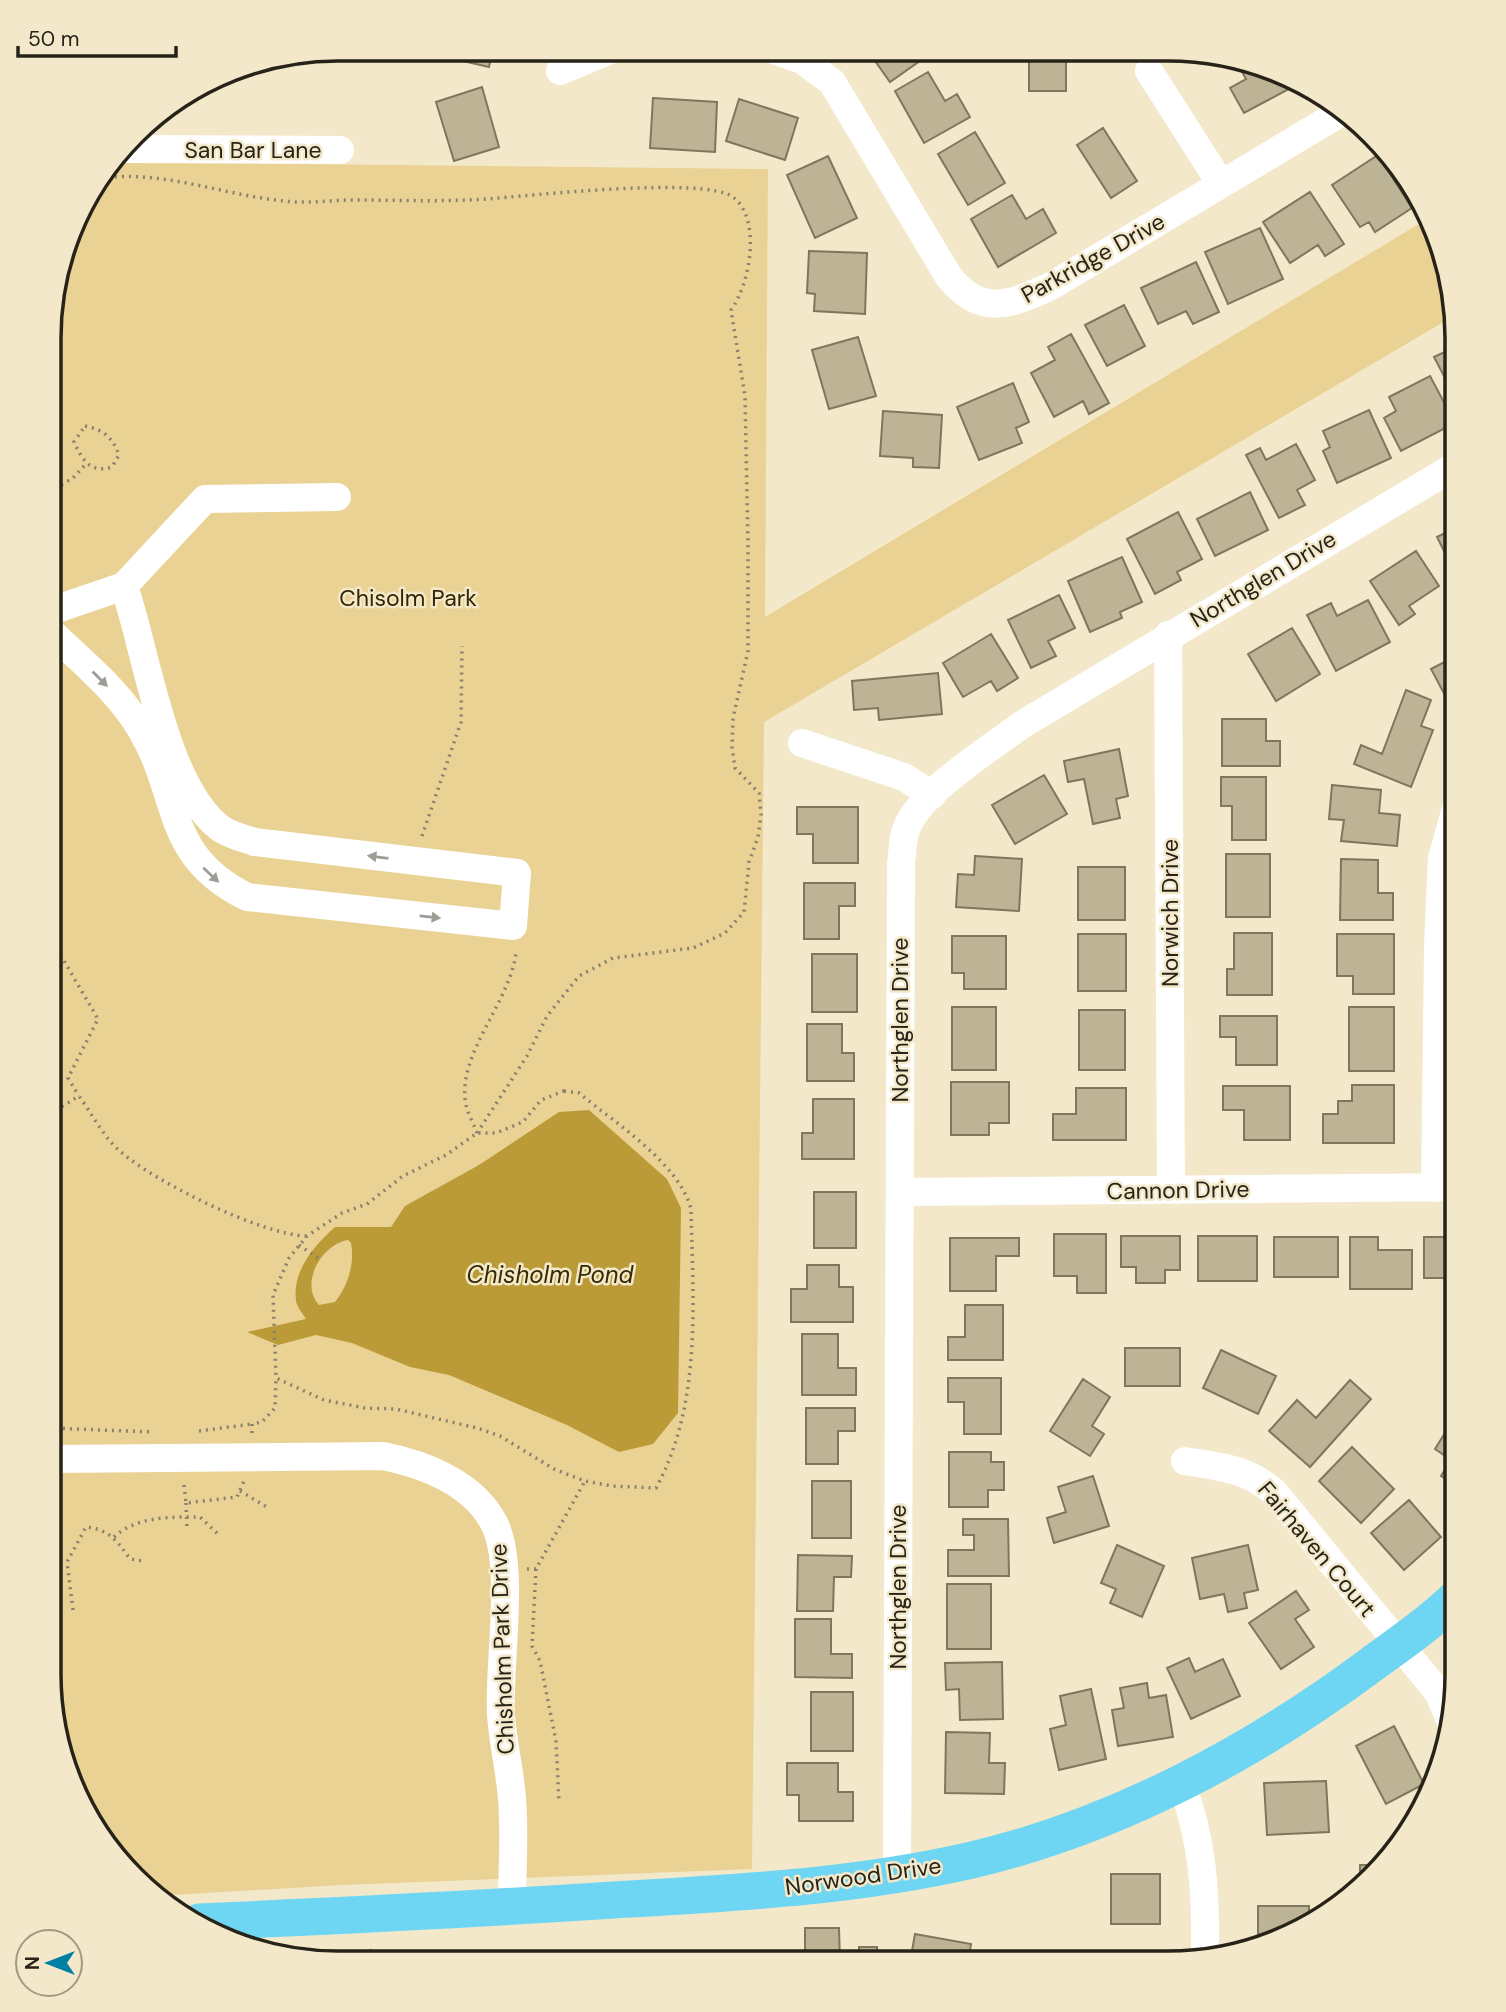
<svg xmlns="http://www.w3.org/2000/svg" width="1506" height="2012" font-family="'DM Sans',sans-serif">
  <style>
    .green { fill: #e9d293 }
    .water { fill: #bb9b37; fill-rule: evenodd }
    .building { fill: #bdb395; stroke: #80765b; stroke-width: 2 }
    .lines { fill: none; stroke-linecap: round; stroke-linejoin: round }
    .path { stroke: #89816d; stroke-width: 3.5; stroke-dasharray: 2 5; stroke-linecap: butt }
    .minor { stroke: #fff; stroke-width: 28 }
    .major { stroke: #6ed5f3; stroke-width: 37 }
    .oneway { fill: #9e9c97 }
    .labels { text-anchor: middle; stroke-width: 5; stroke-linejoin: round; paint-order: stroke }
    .street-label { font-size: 23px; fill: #272318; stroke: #f3e8c9 }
    .park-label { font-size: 23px; fill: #342700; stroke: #f3e8c9 }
    .water-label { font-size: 24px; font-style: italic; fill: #372a00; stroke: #f3e8c9 }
    .rim { fill: none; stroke: #272318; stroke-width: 3.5 }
  </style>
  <rect width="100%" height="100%" fill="#f3e8c9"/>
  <path class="green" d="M114 162 768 169 765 617 1429 218 1452 317 764 722 752 1869 342 1885 156 1896 121 1865 79 1802 49 1674 52 300 88 194Z"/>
  <path class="water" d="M589 1110 667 1179 681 1208 678 1413 653 1444 619 1452 567 1425 449 1375 410 1367 352 1343 316 1335 278 1345 247 1332 306 1319C303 1314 296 1306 296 1300 292 1270 316 1244 335 1227H391L405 1206 479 1165 559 1112ZM348 1240 351 1243C355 1263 348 1286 335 1302L319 1305C299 1283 322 1244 348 1240Z"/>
  <path class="building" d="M451 49H493L489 67 450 58Z
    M868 51H934L890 82Z
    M1029 51H1066V91H1029Z
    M1243 61 1278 71 1300 83 1244 113 1230 88 1246 79 1238 64Z
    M928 72 945 101 957 94 970 117 924 143 895 91Z
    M482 87 499 147 454 161 436 102Z
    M653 98 717 102 715 152 650 148Z
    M739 99 798 118 785 160 726 141Z
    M1103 128 1137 181 1111 198 1077 145Z
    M975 132 1005 183 968 205 938 154Z
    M1378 155 1412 208 1375 232 1369 222 1360 227 1332 185Z
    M828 156 857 218 815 238 787 175Z
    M1310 192 1344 244 1325 256 1318 245 1290 263 1263 222Z
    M1012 195 1026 219 1043 209 1056 233 998 267 971 219Z
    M1260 228 1283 279 1228 304 1205 252Z
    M809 251 867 253 865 314 814 311 815 294 807 293Z
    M1196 262 1219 312 1193 324 1186 311 1158 324 1141 288Z
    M1124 305 1145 346 1107 366 1085 325Z
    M1071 334 1109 403 1089 414 1083 401 1054 417 1031 373 1055 360 1048 347Z
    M858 337 876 396 829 409 812 350Z
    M1457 346V401L1434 357Z
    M1430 376 1455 423 1401 451 1384 418 1396 411 1389 397Z
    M1013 383 1029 422 1016 428 1022 443 979 460 957 407Z
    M1369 410 1391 458 1337 483 1323 451 1330 447 1323 431Z
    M883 411 942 415 939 468 913 467V458L880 456Z
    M1296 444 1315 480 1297 490 1305 505 1279 518 1246 455 1260 448 1266 460Z
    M1250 492 1268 530 1215 556 1197 519Z
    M1178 512 1202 559 1177 572 1181 580 1155 594 1127 539Z
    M1457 527V577L1437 537Z
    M1416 551 1439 586 1409 606 1415 614 1399 625 1370 581Z
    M1122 557 1142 602 1120 612 1122 618 1090 632 1068 581Z
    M1059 595 1075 628 1048 641 1056 656 1031 668 1008 620Z
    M1368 600 1390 642 1336 671 1307 615 1331 603 1337 616Z
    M1292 628 1320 674 1276 701 1248 654Z
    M991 634 1018 678 997 691 991 681 963 697 943 663Z
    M1450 659 1457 670V718L1431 669Z
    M938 673 942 714 879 720 878 708 854 710 852 681Z
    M1406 690 1431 700 1421 726 1433 730 1411 787 1354 764 1361 745 1382 754Z
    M1222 719H1266V741H1280V766H1222Z
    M1119 749 1128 796 1116 799 1120 818 1093 824 1084 779 1068 782 1064 761Z
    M1044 775 1067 814 1015 844 992 805Z
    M1221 777H1266V840H1232V806H1221Z
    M1332 785 1381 790 1379 813 1400 815 1397 846 1341 841 1344 820 1329 819Z
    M797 807H858V863H813V834H797Z
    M1226 854H1270V917H1226Z
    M975 856 1022 859 1019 911 956 907 958 874 974 875Z
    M1341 859 1378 860V893H1393V920H1340Z
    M1078 867H1125V920H1078Z
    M804 883H855V906H839V939H804Z
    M1234 933H1272V995H1227V969H1234Z
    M1078 934H1126V991H1078Z
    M1337 934H1394V994H1353V976H1337Z
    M952 936H1006V989H964V973H952Z
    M812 954H857V1012H812Z
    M952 1007H996V1070H952Z
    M1349 1007H1394V1071H1349Z
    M1079 1010H1125V1070H1079Z
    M1220 1016H1277V1065H1236V1037H1220Z
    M807 1024H842V1053H854V1081H807Z
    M951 1082H1009V1123H989V1135H951Z
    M1352 1085H1394V1143H1323V1114H1338V1101H1352Z
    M1223 1086H1290V1140H1244V1110H1223Z
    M1076 1088H1126V1140H1053V1114H1076Z
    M813 1099H854V1159H802V1133H813Z
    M814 1192H856V1248H814Z
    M1054 1234H1106V1293H1077V1276H1054Z
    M1121 1236H1180V1270H1165V1283H1136V1267H1121Z
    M1198 1236H1257V1281H1198Z
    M1274 1237H1338V1277H1274Z
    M1350 1237H1378V1250H1412V1289H1350Z
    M1424 1237H1457V1278H1424Z
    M950 1238H1019V1256H996V1291H950Z
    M807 1265H839V1287H853V1322H791V1289H807Z
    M965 1305H1003V1360H948V1337H965Z
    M802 1334H838V1368H856V1395H802Z
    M1125 1348H1180V1386H1125Z
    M1221 1350 1276 1376 1258 1414 1203 1388Z
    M948 1378H1001V1434H964V1402H948Z
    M1083 1379 1110 1397 1092 1426 1104 1434 1090 1456 1050 1431Z
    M1350 1380 1371 1399 1310 1467 1269 1431 1297 1400 1316 1418Z
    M806 1408H855V1431H838V1464H806Z
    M1450 1425 1456 1429V1486L1441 1476 1451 1460 1435 1449Z
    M1352 1447 1394 1489 1361 1523 1319 1481Z
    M949 1452H991V1462H1004V1490H988V1507H949Z
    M1093 1476 1109 1526 1054 1543 1047 1518 1066 1512 1058 1487Z
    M812 1481H851V1538H812Z
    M1409 1500 1441 1537 1404 1570 1371 1533Z
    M963 1519H1008L1009 1576H948V1550H974V1535H963Z
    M1117 1545 1164 1566 1142 1617 1110 1603 1116 1589 1101 1583Z
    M1248 1545 1258 1590 1244 1593 1247 1608 1228 1612 1224 1594 1200 1599 1192 1558Z
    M798 1555 852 1556 851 1577H834L833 1611H797Z
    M947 1584H991V1649H947Z
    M1296 1591 1309 1610 1295 1619 1314 1647 1281 1669 1249 1623Z
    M795 1619H831V1654H852V1678L795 1677Z
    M1189 1658 1195 1672 1223 1659 1240 1696 1191 1719 1167 1668Z
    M1002 1662 1003 1719 960 1720 959 1689 946 1690 945 1663Z
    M1147 1683 1149 1698 1166 1695 1173 1737 1118 1746 1112 1710 1124 1708 1120 1688Z
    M1091 1689 1106 1759 1059 1770 1050 1729 1066 1725 1060 1696Z
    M811 1692H853V1751H811Z
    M1394 1726 1424 1784 1386 1804 1356 1746Z
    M946 1732 990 1733 989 1763H1005L1004 1794 945 1793Z
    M787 1763H838V1792H853V1821H799V1795H787Z
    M1326 1781 1329 1832 1267 1835 1264 1783Z
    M1386 1847H1398L1386 1860Z
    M1360 1865H1382L1360 1890Z
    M1111 1874H1160V1924H1111Z
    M1258 1906H1309V1924L1296 1933 1258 1942Z
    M805 1928H839L840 1962 805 1961Z
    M915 1934 971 1944 968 1962H910Z
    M859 1947H877L878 1962H859Z
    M371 1950 375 1961H349L348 1958Z
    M715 1951 716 1962H657V1953Z
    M737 1955H790V1962H737Z"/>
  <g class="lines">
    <path class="path" d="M101 178C163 170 223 195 284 201 307 204 330 200 353 200 397 200 442 202 486 199 528 196 705 176 733 197 762 219 750 284 731 310L745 396 748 545V651L733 718 732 747 735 768 759 793 761 815 758 837 749 862 744 912 725 933 693 948 613 958 579 976 547 1016 527 1056 477 1133
      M85 426C104 430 112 437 119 455L112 467C90 474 82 459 74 442Z
      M51 474 56 488 73 478 86 464
      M51 516 56 509V488
      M422 836 461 722 462 646
      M50 937 98 1019 68 1078 79 1096
      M564 1091 579 1093C615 1123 679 1163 691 1209 693 1302 702 1404 656 1488L612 1486 585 1481 554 1469 500 1436 477 1428 396 1409 365 1408 324 1400 276 1378 273 1295 289 1258 307 1236 342 1213 367 1204 403 1176 446 1155 477 1133H496L523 1122 541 1100Z
      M50 1114 79 1096C92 1114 104 1138 121 1152 155 1182 262 1235 307 1236
      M477 1133C473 1122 465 1109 465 1097 461 1050 510 1001 516 953
      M299 1245 322 1261
      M49 1428 153 1432
      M199 1431 252 1424
      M252 1433V1424L262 1422 275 1408 276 1378
      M184 1485 186 1503 237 1497 244 1481
      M240 1491 267 1507
      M186 1503 187 1528
      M114 1537C136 1516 172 1517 200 1517L218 1534
      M527 1569H536L585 1481
      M536 1569 532 1646 540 1661 556 1741 559 1802
      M73 1610 67 1562 86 1527C109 1529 118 1542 130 1559L143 1561"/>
    <path class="minor" d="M774 50 802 60 832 82 949 277C981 317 1010 305 1051 286L1345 110
      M560 71 610 50
      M1149 71 1221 184
      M124 149 340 150
      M51 611 124 586 205 499 337 497
      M51 632C82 662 120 692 142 731 181 798 164 856 247 897L513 926 517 873 254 842C244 838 229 835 220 828 164 785 147 653 124 586
      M1168 635 1171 1190
      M802 743 904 777 932 795
      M1435 1188 1438 945 1442 858 1457 805
      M900 1192 1457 1187
      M49 1459 383 1456C424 1464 473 1483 494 1523 516 1567 498 1663 501 1715 503 1743 510 1771 512 1799 515 1835 512 1871 512 1907
      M1185 1461C1221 1467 1246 1468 1274 1492L1438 1692 1451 1722
      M1181 1783C1203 1838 1206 1895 1205 1954
      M897 1875 901 863C903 852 902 840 906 830 917 794 992 747 1023 724L1457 465"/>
    <path class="major" d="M199 1922C337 1916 475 1909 614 1900 734 1893 855 1887 972 1860 1117 1826 1254 1752 1372 1664 1401 1643 1431 1622 1456 1598"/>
  </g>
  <defs><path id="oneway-solid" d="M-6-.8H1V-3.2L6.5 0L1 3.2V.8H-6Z" transform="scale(1.75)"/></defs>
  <g class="oneway">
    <use href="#oneway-solid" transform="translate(100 679) rotate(45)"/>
    <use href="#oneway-solid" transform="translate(378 857) rotate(-173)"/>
    <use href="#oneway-solid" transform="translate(211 875) rotate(43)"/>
    <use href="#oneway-solid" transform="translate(430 917) rotate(6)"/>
  </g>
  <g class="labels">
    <g class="street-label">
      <text x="253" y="158">San Bar Lane</text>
      <text transform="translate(1093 258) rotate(-29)" y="8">Parkridge Drive</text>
      <text transform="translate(1263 579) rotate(-31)" y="8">Northglen Drive</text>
      <text transform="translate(1170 913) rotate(-90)" y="8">Norwich Drive</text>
      <text transform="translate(900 1020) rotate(-90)" y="8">Northglen Drive</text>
      <text transform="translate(1178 1190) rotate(-1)" y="8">Cannon Drive</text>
      <text transform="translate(1317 1549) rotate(50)" y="8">Fairhaven Court</text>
      <text transform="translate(898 1587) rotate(-90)" y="8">Northglen Drive</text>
      <text transform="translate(502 1649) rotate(-92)" y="8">Chisholm Park Drive</text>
      <text transform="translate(863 1876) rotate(-8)" y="8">Norwood Drive</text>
    </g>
    <g class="park-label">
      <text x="408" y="606">Chisolm Park</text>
    </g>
    <g class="water-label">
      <text x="550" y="1283">Chisholm Pond</text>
    </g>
  </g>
  <path d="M0 0H1506V2012H0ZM338 61H1168A277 277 0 0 1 1445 338V1674A277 277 0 0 1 1168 1951H338A277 277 0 0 1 61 1674V338A277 277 0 0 1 338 61Z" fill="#f3e8c9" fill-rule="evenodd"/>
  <path class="rim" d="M338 61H1168A277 277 0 0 1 1445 338V1674A277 277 0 0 1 1168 1951H338A277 277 0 0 1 61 1674V338A277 277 0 0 1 338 61Z"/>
  <g transform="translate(49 1963) rotate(270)"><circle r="33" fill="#f3e8c9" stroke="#a19982" stroke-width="2"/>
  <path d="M0-5L12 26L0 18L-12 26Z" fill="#0080a5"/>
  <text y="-10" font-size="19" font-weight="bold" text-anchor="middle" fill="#272318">N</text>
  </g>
  <path d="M18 46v10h158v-10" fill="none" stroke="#272318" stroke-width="3.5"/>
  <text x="28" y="46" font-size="21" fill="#272318" stroke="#f3e8c9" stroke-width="5" paint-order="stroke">50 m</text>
</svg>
